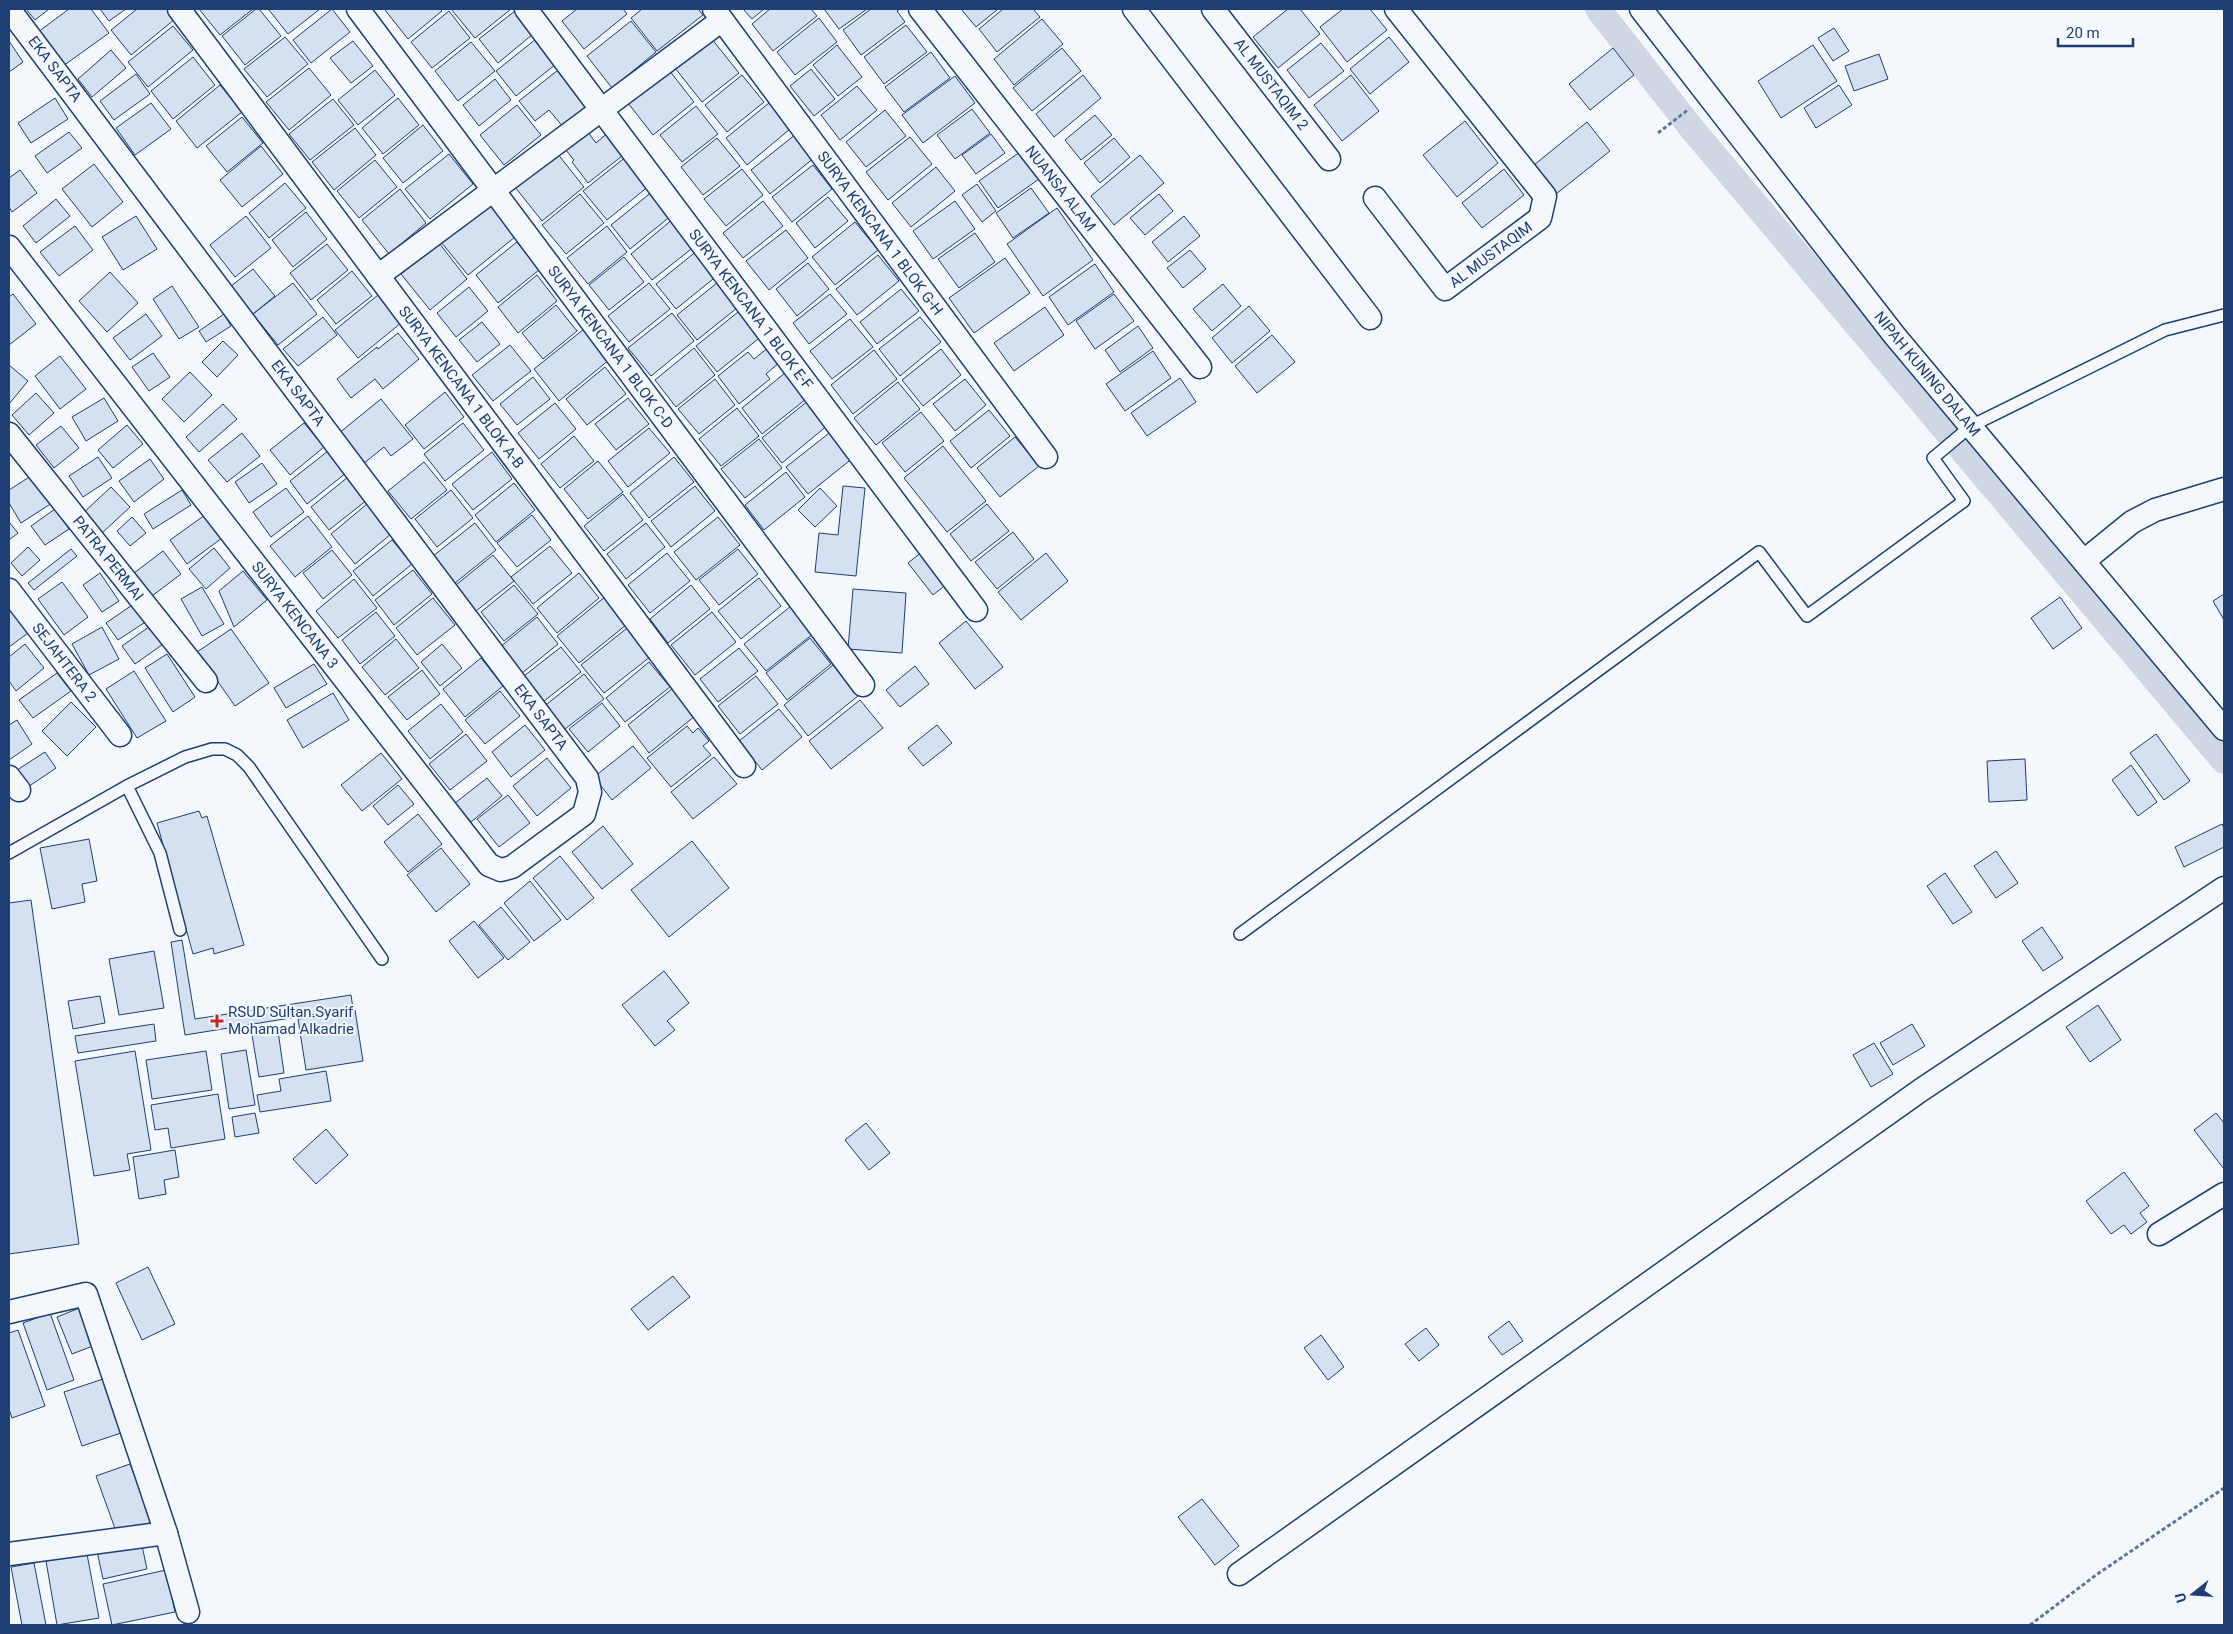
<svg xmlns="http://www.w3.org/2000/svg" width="2233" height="1634" font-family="Roboto,sans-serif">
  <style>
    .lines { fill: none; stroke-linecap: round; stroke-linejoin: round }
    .canal { stroke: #cfd7e4; stroke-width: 26 }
    .building { fill: #d5e0f0; stroke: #1d3f73 }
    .lane-casing { stroke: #1d3f73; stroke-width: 14 }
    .street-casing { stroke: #1d3f73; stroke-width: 25 }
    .path { stroke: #5e769c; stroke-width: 3; stroke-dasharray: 4 2.5; stroke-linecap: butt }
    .lane { stroke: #f4f7fb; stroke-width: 11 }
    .street { stroke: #f4f7fb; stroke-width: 22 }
    .poi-dot { fill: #c62828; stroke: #f4f7fb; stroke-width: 2 }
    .labels { text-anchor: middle; stroke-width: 4; stroke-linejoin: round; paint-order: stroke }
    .street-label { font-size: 15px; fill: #1d3f73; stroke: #f4f7fb }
    .poi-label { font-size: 15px; fill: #1d3f73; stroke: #f4f7fb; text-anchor: start }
  </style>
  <rect width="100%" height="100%" fill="#f4f7fb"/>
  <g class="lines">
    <path class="canal" d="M1598 9 1693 130 2224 761"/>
  </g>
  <path class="building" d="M26 9H49L35 20Z
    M69 9H91L109 33 63 66 38 32Z
    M100 9H126L109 21Z
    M137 9H167L175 19 131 55 111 30Z
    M199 9H253L220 35Z
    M256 9H259L281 36 245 65 222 36Z
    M270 9H320L288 34 269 10Z
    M332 9 350 32 311 63 293 40Z
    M387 9H440L442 11 408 39 385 10Z
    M451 9H511L475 38Z
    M577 9H623L627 14 584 49 562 21Z
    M642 9H698L703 15 657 51 631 18Z
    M743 9H764L752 19Z
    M770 9H811L817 16 773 51 752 24Z
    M824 9H867L839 29Z
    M871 9H900L897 11 905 22 861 55 843 30Z
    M961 9H998L976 27Z
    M1003 9H1033L1040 17 997 52 979 29Z
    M1288 9H1300L1320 34 1278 68 1253 37Z
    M1343 9H1370L1387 30 1347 62 1320 27Z
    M449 11 470 38 432 68 411 42Z
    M515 11 533 34 498 63 479 39Z
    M819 18 837 42 795 75 777 52Z
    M1042 19 1063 44 1014 85 994 59Z
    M631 21 656 52 612 88 587 56Z
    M906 25 927 52 884 84 864 57Z
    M173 26 193 50 148 87 128 62Z
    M1834 28 1849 51 1833 61 1818 38Z
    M285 37 308 64 267 97 244 69Z
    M1389 37 1409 62 1370 94 1350 69Z
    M711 38 739 73 702 102 675 68Z
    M536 39 556 64 516 96 496 71Z
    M9 41 23 62 9 72Z
    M353 41 373 66 351 83 330 58Z
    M471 42 495 71 458 101 435 71Z
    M1321 43 1344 71 1309 98 1287 70Z
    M837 45 862 77 838 96 813 65Z
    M1813 45 1837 81 1781 118 1758 81Z
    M1062 48 1081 71 1032 111 1013 88Z
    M1613 48 1634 75 1590 110 1569 84Z
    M111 50 126 68 92 97 78 79Z
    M931 52 950 78 904 112 885 87Z
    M1879 54 1888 79 1854 91 1845 66Z
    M193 57 215 85 173 119 151 91Z
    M309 68 331 95 289 130 266 102Z
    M811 69 835 99 814 116 790 86Z
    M375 70 395 95 358 125 338 100Z
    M558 70 588 108 564 128 549 110 535 121 519 101Z
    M669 70 694 102 653 135 628 103Z
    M136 74 150 94 114 120 100 101Z
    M742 75 764 102 727 132 705 105Z
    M1083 75 1101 98 1054 137 1036 114Z
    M1351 75 1379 111 1342 141 1314 105Z
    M955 76 975 103 923 143 902 115Z
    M495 79 511 100 479 126 463 105Z
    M220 85 242 112 197 148 176 121Z
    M1839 85 1852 105 1816 128 1804 108Z
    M857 86 877 110 840 140 821 115Z
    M55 98 68 119 31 143 18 123Z
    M398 98 419 125 383 154 362 128Z
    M333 99 354 125 310 160 289 134Z
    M151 103 171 129 135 155 116 128Z
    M769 103 790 129 747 165 726 138Z
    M517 105 541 135 504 165 480 135Z
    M696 106 718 134 682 162 660 135Z
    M972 109 990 133 955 159 937 135Z
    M885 110 906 136 866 167 846 142Z
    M1095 115 1112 135 1081 160 1065 140Z
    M242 117 263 143 227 172 206 146Z
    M1465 121 1498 163 1457 197 1423 155Z
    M1587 122 1610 151 1556 194 1534 165Z
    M423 125 443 151 403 183 383 158Z
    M355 128 376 155 334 190 312 162Z
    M587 131 596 143 610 131 627 152 588 183 572 162 574 160 565 149Z
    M69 132 82 148 47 173 35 156Z
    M796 134 815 157 770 194 751 170Z
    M991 134 1005 153 976 174 962 155Z
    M910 137 932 164 888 200 866 172Z
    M717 138 740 166 703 195 681 167Z
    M1114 138 1130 157 1100 183 1084 163Z
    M261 146 283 174 242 207 220 180Z
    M1020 152 1039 179 998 208 979 181Z
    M557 153 584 187 542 221 515 187Z
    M449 154 473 184 430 219 405 189Z
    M1140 155 1164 183 1114 225 1091 196Z
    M627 156 650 185 607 220 583 191Z
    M375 160 397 187 359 218 337 191Z
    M94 164 123 202 92 227 62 189Z
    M813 165 832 189 792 222 772 197Z
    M936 167 955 191 911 227 892 203Z
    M742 169 763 195 726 226 704 199Z
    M1504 169 1524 195 1482 228 1462 203Z
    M20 170 37 193 12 212 9 207V178Z
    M285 183 306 208 269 238 249 213Z
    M977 184 996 211 982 222 962 195Z
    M1031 188 1049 213 1013 238 996 213Z
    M400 189 426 223 389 254 362 220Z
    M653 191 672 215 630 249 611 225Z
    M580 194 604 223 566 254 542 225Z
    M1159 194 1173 211 1145 235 1130 218Z
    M828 197 848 221 815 248 796 223Z
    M56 199 70 216 36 243 23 226Z
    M763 201 783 226 743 258 723 233Z
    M955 201 975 229 933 259 913 231Z
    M489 204 515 237 468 275 441 242Z
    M1057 208 1093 260 1043 296 1007 244Z
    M306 212 327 239 293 267 272 240Z
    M136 216 157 249 123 270 102 237Z
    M246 216 271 248 235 277 210 245Z
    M1184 216 1200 236 1168 262 1152 242Z
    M673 219 695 246 652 280 631 254Z
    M855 222 878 250 835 285 812 257Z
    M75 226 93 250 59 276 40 252Z
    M607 226 627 252 588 284 567 258Z
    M786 230 808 258 769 290 746 261Z
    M975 233 995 262 959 288 938 259Z
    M517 242 539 270 498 303 476 275Z
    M439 243 467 279 430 310 401 274Z
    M327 244 348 270 311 300 290 273Z
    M698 250 718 275 676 309 656 284Z
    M1190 250 1206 269 1183 288 1167 268Z
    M878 255 899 281 857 315 836 289Z
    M624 257 644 282 609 310 589 285Z
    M1005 258 1030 293 974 333 949 298Z
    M808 263 829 289 797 316 776 289Z
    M1095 264 1114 292 1068 325 1049 297Z
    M253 269 275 296 253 314 231 286Z
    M352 271 372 296 336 324 317 300Z
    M110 272 138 303 107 332 79 301Z
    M537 275 557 301 518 333 498 307Z
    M722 279 742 304 697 340 677 315Z
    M293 283 317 314 278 345 253 314Z
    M649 283 670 309 629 342 608 316Z
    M1223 284 1241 306 1212 331 1193 309Z
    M172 286 199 327 179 339 153 299Z
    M469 287 488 311 456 337 437 313Z
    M901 289 919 311 877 344 860 322Z
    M13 294 36 324 9 345V297Z
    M830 294 847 314 809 344 793 323Z
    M1114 294 1134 321 1095 349 1076 321Z
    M378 295 401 323 358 358 335 330Z
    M556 305 577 331 543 359 522 333Z
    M1249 306 1270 331 1232 363 1212 338Z
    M1045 307 1064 335 1014 371 994 343Z
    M743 308 763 335 717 372 696 346Z
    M672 313 694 341 651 376 628 348Z
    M146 314 162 336 130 360 113 338Z
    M224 314 231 326 206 342 199 331Z
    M323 317 337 335 298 366 283 349Z
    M920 317 941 342 900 376 879 349Z
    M850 319 873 347 832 379 810 351Z
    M482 322 500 344 477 362 459 340Z
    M1138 326 1153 348 1120 372 1105 350Z
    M584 329 609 360 559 401 534 369Z
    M398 333 419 359 383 389 375 379 351 398 337 379 377 347 378 349Z
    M1272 335 1295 362 1257 393 1235 366Z
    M223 341 238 355 217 377 202 362Z
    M510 345 531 371 493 401 472 375Z
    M769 347 780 362 766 374 770 379 739 404 718 376 748 352 754 359Z
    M694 348 715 375 676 407 655 380Z
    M941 349 961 375 923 406 902 380Z
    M874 350 897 379 853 414 831 385Z
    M1153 351 1171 378 1125 411 1106 384Z
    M153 353 170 377 149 391 132 367Z
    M60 356 86 389 60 409 35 376Z
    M9 365 28 381 9 404Z
    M605 367 626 394 587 425 566 399Z
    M190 372 212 395 184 422 162 399Z
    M785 373 806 399 762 434 742 408Z
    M533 377 550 399 517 425 500 404Z
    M1180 378 1196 402 1147 436 1131 413Z
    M715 379 735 405 699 434 678 409Z
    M965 379 986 405 955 431 933 404Z
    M898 382 920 409 876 445 854 418Z
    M445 392 464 417 424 449 405 425Z
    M36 393 54 413 29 435 12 415Z
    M104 398 118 421 86 441 72 417Z
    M628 398 649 424 616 450 595 424Z
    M381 399 413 439 391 456 384 447 358 468 333 438Z
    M809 400 828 425 782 463 762 438Z
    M555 403 576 429 539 459 518 433Z
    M223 404 237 419 199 452 186 437Z
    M737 408 759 436 721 466 699 439Z
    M989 410 1010 436 971 468 950 441Z
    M921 412 944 441 905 472 882 443Z
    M304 423 324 447 290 475 270 450Z
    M463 423 484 450 445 481 424 454Z
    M127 425 143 444 113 468 98 450Z
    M61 426 79 448 54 468 36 445Z
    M649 428 670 453 628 487 608 461Z
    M833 430 854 457 808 494 786 467Z
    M242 433 260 456 227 482 208 460Z
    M574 436 594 461 560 488 541 464Z
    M1015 437 1039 466 1000 497 977 468Z
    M759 439 782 468 745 498 721 469Z
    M943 446 986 501 947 532 904 478Z
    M328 451 346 473 307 504 290 481Z
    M492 452 512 479 473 510 452 484Z
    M98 457 112 478 83 497 69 476Z
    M674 457 694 482 649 518 630 493Z
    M150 459 164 479 134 502 119 481Z
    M598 461 623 492 588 519 564 489Z
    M424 462 447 490 411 519 388 491Z
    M262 463 277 484 249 503 235 482Z
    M786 472 805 497 764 530 745 505Z
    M34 474 52 503 21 523 9 503V490Z
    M348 477 367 500 329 530 311 507Z
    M514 483 535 510 496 542 475 515Z
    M695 486 715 511 671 547 651 521Z
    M843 486 865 488 856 576 815 572 819 533 838 535Z
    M111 487 130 507 100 535 81 515Z
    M286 488 304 512 271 537 253 512Z
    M820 488 837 506 815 527 798 510Z
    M182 490 191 505 153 529 144 514Z
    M451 490 473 518 437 547 415 519Z
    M623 494 643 520 604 551 584 526Z
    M367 504 391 534 355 564 331 534Z
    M987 504 1009 531 971 561 950 534Z
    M55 509 69 529 45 545 31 526Z
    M205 515 222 538 187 564 170 540Z
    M532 515 551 540 517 567 497 543Z
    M308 516 332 547 295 577 270 546Z
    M132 517 146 533 130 546 117 531Z
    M718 517 740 545 696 580 674 552Z
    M9 522 18 533 9 540Z
    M475 523 496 550 455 583 433 556Z
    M646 523 665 547 626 579 607 554Z
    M1013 532 1034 559 997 589 975 562Z
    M392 540 412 564 373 596 353 571Z
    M550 546 572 573 533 604 511 577Z
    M28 547 40 560 22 576 11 563Z
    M214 548 230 568 206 589 189 569Z
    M71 549 77 556 34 590 28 583Z
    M738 549 758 574 719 605 699 580Z
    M332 550 352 575 323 599 303 573Z
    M163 551 181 574 152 596 134 573Z
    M923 551 948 583 933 595 908 563Z
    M667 553 690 581 650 613 628 585Z
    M1046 553 1068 581 1021 620 998 592Z
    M493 555 514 581 476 611 456 585Z
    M413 570 432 594 394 625 375 600Z
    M243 571 267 600 234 627 219 591Z
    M100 573 119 601 102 612 83 585Z
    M579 573 599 598 557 633 537 608Z
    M759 578 781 606 741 639 718 611Z
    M354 579 377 608 338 638 316 611Z
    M62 582 88 617 64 635 38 599Z
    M514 585 538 614 504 641 481 612Z
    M691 585 710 609 668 643 650 619Z
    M202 587 224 624 202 636 181 599Z
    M853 589 906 593 902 653 848 649Z
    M2224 594V620L2213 601Z
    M605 597 626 625 579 663 557 636Z
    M2060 597 2082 628 2053 649 2031 618Z
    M433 598 455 625 417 655 396 628Z
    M135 603 147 621 118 640 106 623Z
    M9 605 28 633 9 647Z
    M791 606 813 634 766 671 744 644Z
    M376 612 395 636 360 664 342 640Z
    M712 612 736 642 695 675 671 645Z
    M537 617 558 644 521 674 500 647Z
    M966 621 1003 667 975 689 939 643Z
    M153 624 166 642 135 664 122 646Z
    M102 627 119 659 89 675 72 644Z
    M627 628 650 657 604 693 581 665Z
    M231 629 269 683 235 706 197 652Z
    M810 638 831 664 787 700 766 673Z
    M396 639 419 668 385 695 362 667Z
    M25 644 44 668 16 691 9 681V657Z
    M442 644 462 668 440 686 421 662Z
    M561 647 581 672 544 701 524 676Z
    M739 648 758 671 718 702 700 679Z
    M167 654 195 697 173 712 145 668Z
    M481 658 503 686 465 717 443 689Z
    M649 662 670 687 625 722 606 698Z
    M314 664 327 684 286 708 274 688Z
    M833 665 858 696 808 736 784 705Z
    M915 666 929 684 900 707 886 690Z
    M422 670 440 694 407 720 388 697Z
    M134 671 166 721 137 738 106 689Z
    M57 673 71 691 33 718 19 700Z
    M584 674 604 699 565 729 546 705Z
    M756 676 778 704 740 734 718 706Z
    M673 688 695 716 649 753 628 725Z
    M500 691 520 716 485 744 465 720Z
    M333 693 349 720 303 748 287 720Z
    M860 700 883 728 831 769 809 741Z
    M71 702 96 727 67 756 42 731Z
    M602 703 620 726 588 752 569 729Z
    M441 704 463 732 430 759 408 731Z
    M779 709 802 737 762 770 739 741Z
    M17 720 32 744 9 760V725Z
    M525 725 545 750 511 777 492 752Z
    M937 725 952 743 923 766 908 748Z
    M687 726 693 733 698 728 709 741 703 746 711 755 671 787 647 758Z
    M466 734 487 761 450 790 429 764Z
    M2156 734 2190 781 2164 800 2130 753Z
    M633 746 651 768 612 800 594 777Z
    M45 752 56 768 25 789 14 772Z
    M381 753 402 779 362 811 341 785Z
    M714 757 737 784 693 819 671 792Z
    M547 758 571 788 537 816 513 786Z
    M2025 759 2027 800 1989 802 1987 761Z
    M2131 765 2157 802 2138 816 2112 780Z
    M487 778 502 796 471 822 455 803Z
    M398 785 414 804 388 825 373 806Z
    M508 795 530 823 499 847 477 819Z
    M199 811 202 818 207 816 244 945 214 954 213 948 193 954 157 823Z
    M418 814 442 844 408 872 384 842Z
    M2222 824 2224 828V847L2184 867 2175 847Z
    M603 826 633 864 602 889 572 852Z
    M89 839 97 881 82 884 85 902 52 909 40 848Z
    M692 841 729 888 669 937 631 890Z
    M441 848 470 884 436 912 407 875Z
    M1996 851 2018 883 1996 898 1974 866Z
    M560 856 594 898 567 920 533 878Z
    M1945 873 1972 912 1953 924 1927 886Z
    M530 881 561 920 534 941 504 903Z
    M31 900 79 1244 9 1254V903Z
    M501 907 530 942 508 960 479 925Z
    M474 921 504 958 478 978 449 941Z
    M2042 927 2063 958 2043 971 2022 941Z
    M182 940 195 1019 351 995 353 1008 185 1035 171 942Z
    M154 951 164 1008 119 1015 109 959Z
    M664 971 689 1003 667 1021 675 1030 655 1046 622 1005Z
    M100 996 105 1023 73 1029 68 1001Z
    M2098 1005 2121 1040 2090 1062 2066 1027Z
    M355 1010 363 1061 306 1070 298 1019Z
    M154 1024 156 1041 78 1053 75 1036Z
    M1912 1024 1925 1046 1893 1065 1880 1043Z
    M278 1031 284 1073 259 1077 252 1035Z
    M1874 1043 1893 1074 1871 1087 1853 1055Z
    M246 1050 255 1105 229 1109 221 1054Z
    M135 1051 151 1150 127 1154 130 1170 94 1176 75 1061Z
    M206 1051 212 1090 152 1099 146 1060Z
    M326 1071 331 1101 260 1112 257 1095 281 1091 279 1079Z
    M218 1094 225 1139 171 1148 168 1128 155 1130 151 1105Z
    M255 1113 259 1133 235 1137 232 1117Z
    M2216 1113 2224 1123V1169L2194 1130Z
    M866 1123 890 1153 869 1170 845 1140Z
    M326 1129 348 1155 316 1184 293 1159Z
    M175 1150 179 1177 164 1180 166 1194 139 1199 133 1157Z
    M2124 1172 2149 1206 2140 1213 2147 1222 2131 1234 2124 1225 2111 1234 2086 1201Z
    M148 1267 175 1324 142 1340 116 1283Z
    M673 1276 690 1297 648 1330 631 1309Z
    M82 1307 98 1344 72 1354 57 1317Z
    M50 1313 74 1380 47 1390 23 1323Z
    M1509 1321 1523 1341 1502 1355 1488 1337Z
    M1426 1328 1439 1345 1419 1361 1405 1344Z
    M18 1330 45 1406 12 1418 9 1409V1333Z
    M1321 1335 1344 1367 1328 1380 1304 1348Z
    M103 1379 121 1433 82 1446 64 1392Z
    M130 1464 152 1522 117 1534 96 1476Z
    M1202 1499 1239 1546 1215 1565 1178 1517Z
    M141 1541 147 1569 103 1579 97 1551Z
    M87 1554 99 1618 57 1625 46 1561Z
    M34 1563 46 1625H22L11 1567Z
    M166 1570 175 1612 112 1625 103 1584Z"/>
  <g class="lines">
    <g class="lane-casing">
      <path id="lane" d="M127 786 160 853 180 930
        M9 853 127 786 185 757 212 749H225L237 755 249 767 382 959
        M1240 934 1759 552 1807 616 1964 501 1933 458 1971 426 2165 330 2224 315"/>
    </g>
    <g class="street-casing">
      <g id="street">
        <path id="s1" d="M179 9 744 766"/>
        <path id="s2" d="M358 9 863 685"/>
        <path id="s3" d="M526 9 976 610"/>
        <path id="s4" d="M714 9 1046 457"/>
        <path id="s5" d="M920 9 1200 367"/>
        <path d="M1134 9 1370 318"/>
        <path id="s6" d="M1213 9 1329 159"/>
        <path id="s7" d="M1641 9 1895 336 2224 729"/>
        <path id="s8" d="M1375 198 1445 289 1540 218 1545 196 1396 9"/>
        <path id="s9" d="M9 247 489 865 501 870 512 867 584 814 590 792 587 778 9 9"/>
        <path d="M378 276 722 20"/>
        <path id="s10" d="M9 434 206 681"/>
        <path d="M2084 561 2132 522 2155 510 2224 489"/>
        <path id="s11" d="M9 590 120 735"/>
        <path d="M9 777 19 790"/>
        <path d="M2159 1234 2224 1194"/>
        <path d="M9 1312 86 1294 166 1533 188 1612"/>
        <path d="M9 1554 166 1533"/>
        <path d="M1239 1574 1921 1090 2224 888"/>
      </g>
    </g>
    <path class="path" d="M1658 133 1689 109
      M2030 1625 2096 1575 2224 1488"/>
    <use href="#lane" class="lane"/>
    <use href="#street" class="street"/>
  </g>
  <path class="poi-dot" d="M214.5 1013.5h5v5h5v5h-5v5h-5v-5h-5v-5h5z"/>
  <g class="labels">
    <g class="street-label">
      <text transform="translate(55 69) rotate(53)" y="5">EKA SAPTA</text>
      <text dy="5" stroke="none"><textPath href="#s6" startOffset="95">AL MUSTAQIM 2</textPath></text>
      <text dy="5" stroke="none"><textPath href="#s5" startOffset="228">NUANSA ALAM</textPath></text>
      <text dy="5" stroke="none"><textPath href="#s4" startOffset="279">SURYA KENCANA 1 BLOK G-H</textPath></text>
      <text dy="5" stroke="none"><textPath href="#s8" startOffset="172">AL MUSTAQIM</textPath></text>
      <text dy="5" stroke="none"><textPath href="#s3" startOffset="375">SURYA KENCANA 1 BLOK E-F</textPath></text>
      <text dy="5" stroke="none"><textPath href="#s2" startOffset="422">SURYA KENCANA 1 BLOK C-D</textPath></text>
      <text dy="5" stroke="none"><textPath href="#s7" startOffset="464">NIPAH KUNING DALAM</textPath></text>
      <text dy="5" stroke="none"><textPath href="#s1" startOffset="472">SURYA KENCANA 1 BLOK A-B</textPath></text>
      <text transform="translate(298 393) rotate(53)" y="5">EKA SAPTA</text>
      <text dy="5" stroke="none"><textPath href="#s10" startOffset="159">PATRA PERMAI</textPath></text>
      <text dy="5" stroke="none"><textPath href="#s9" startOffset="466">SURYA KENCANA 3</textPath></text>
      <text dy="5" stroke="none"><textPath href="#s11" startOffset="91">SEJAHTERA 2</textPath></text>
      <text transform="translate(541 717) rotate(53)" y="5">EKA SAPTA</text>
    </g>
    <g class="poi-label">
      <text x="228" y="1017">RSUD Sultan Syarif<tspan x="228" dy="17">Mohamad Alkadrie</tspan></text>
    </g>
  </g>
  <rect width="2233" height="1634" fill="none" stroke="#1d3f73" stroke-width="20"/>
  <g transform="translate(2193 1594) rotate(253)" stroke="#f4f7fb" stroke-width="4" paint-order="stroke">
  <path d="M0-4L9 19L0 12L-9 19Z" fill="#1d3f73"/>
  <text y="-8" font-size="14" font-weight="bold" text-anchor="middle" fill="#1d3f73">U</text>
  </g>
  <path d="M2058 38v8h75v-8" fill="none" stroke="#1d3f73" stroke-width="2.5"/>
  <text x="2066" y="38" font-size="15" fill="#1d3f73" stroke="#f4f7fb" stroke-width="4" paint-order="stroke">20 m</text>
</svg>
